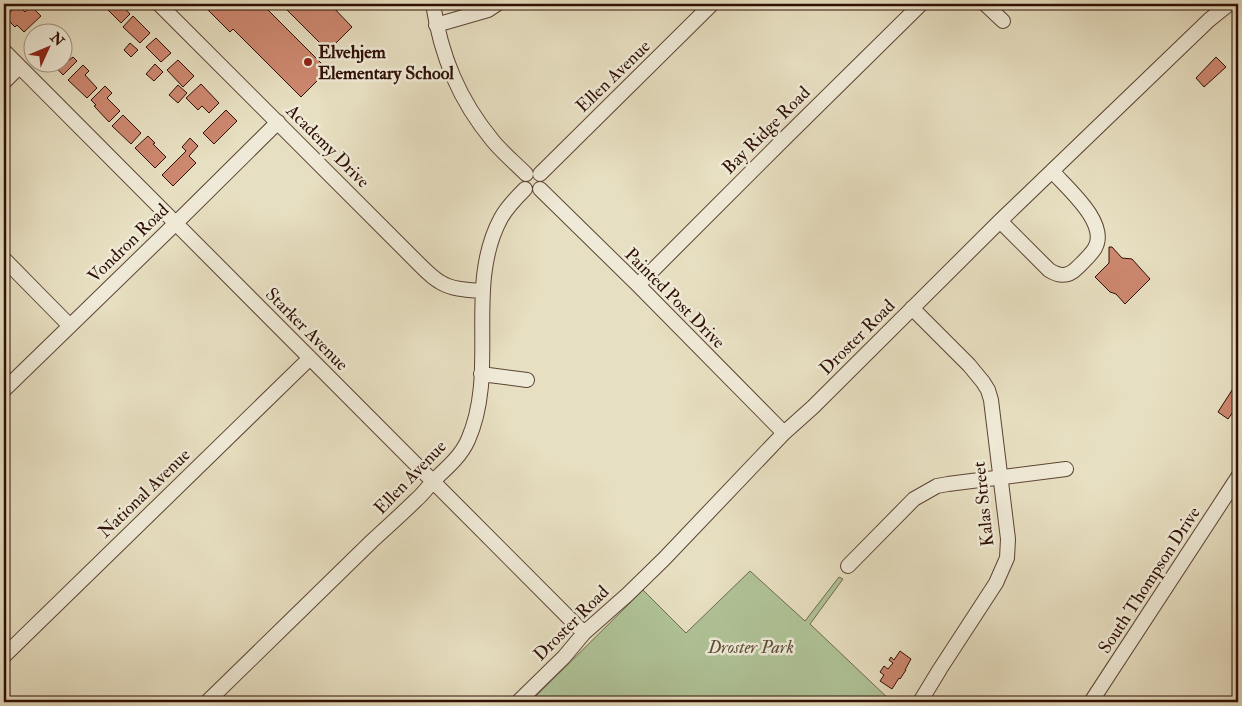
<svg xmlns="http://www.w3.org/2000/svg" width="1242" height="706" font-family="'IM FELL Double Pica',serif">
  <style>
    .green { fill: #afc397; stroke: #6f694e }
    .building { fill: #cd8870; stroke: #2f0f04 }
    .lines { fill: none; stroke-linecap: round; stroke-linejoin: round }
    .minor-casing { stroke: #5d4333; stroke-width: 16 }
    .minor { stroke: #efead7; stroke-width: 14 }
    .poi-dot { fill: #8f2418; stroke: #efead7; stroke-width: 2 }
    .labels { text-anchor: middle; stroke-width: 5; stroke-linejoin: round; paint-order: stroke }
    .poi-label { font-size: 18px; font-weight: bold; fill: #2f0f04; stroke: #efead7; text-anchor: start }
    .street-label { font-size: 18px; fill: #2f0f04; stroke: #efead7 }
    .park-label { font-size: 18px; font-style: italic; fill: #5c4e37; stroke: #efead7 }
  </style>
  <rect width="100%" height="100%" fill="#e7dfc1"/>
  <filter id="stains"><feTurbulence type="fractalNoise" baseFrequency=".004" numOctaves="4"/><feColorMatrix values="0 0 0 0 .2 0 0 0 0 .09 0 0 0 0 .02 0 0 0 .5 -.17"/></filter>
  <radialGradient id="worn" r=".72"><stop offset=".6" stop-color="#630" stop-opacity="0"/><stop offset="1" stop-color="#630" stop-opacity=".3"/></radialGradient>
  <path class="green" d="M750 571 805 621 839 577 843 579 810 624 892 702H530L643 590 686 633Z"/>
  <path class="building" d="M104 4H121L130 14 121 23 103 5Z
    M207 4H262L328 70 301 97 233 29 230 32 205 7 208 5Z
    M281 4H330L352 27 328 51Z
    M18 5 25 12 31 6 41 16 24 32 17 25 15 27 5 17Z
    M133 16 150 33 140 43 123 27Z
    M156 38 171 53 161 62 146 47Z
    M130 43 138 50 131 57 124 50Z
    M62 52 65 54 63 56 68 61 73 57 77 61 63 75 51 62H62Z
    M1216 57 1226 67 1204 87 1196 78Z
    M178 60 194 76 183 87 167 70Z
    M155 64 163 72 154 81 146 74Z
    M83 65 89 71 85 75 97 88 87 98 68 80Z
    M201 84 219 103 209 113 202 106 198 110 186 98Z
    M178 85 187 93 178 103 169 95Z
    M105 86 112 93 107 98 120 111 109 122 94 106 96 105 91 100Z
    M226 110 237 121 214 144 203 133Z
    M123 115 141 133 131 144 112 126Z
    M148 136 155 143 153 144 166 157 155 168 135 148Z
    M190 138 198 146 189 156 196 163 173 186 162 175 186 151 182 147Z
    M1109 247H1112L1122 258 1132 259 1150 279 1125 304 1116 294 1110 292 1095 277 1109 263Z
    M1234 387 1238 390V405L1228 419 1218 412Z
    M900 651 911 659 905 670H906L900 679 899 678 892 689 880 681 884 675 880 672 884 666 888 669 893 663 889 660 891 657 894 660Z"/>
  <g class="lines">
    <g class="minor-casing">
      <path id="minor" d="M159 4 421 266C427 272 433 278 440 282 453 290 468 290 483 291
        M433 4C441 56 459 100 493 141 503 153 515 163 526 174
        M985 4 1003 21
        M436 25 488 10 497 4
        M4 51 584 633
        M4 82 19 67
        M540 174 712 4
        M540 189 638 285 784 433
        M1000 221 1049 270C1060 277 1068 277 1077 268 1083 262 1091 255 1095 248 1109 223 1067 188 1052 171
        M4 259 70 326
        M638 285 785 138 921 4
        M912 308 969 365 983 382 988 390 991 400 1008 539 1007 558 996 583 940 669 920 702
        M481 374 527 380
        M4 390 176 223 278 122
        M848 566 914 499 937 486 948 484 1066 469
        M4 656 310 358
        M207 702C262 649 317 594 372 541 387 527 402 514 416 500 423 494 428 487 434 480 447 468 461 456 468 440 499 370 464 286 501 218 507 207 517 197 525 189
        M518 702 564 657 584 633 627 595 664 559 784 433 813 407 1000 221 1209 20 1229 4
        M1091 702 1238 477"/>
    </g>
    <use href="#minor" class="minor"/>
  </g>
  <circle class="poi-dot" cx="308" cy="62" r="5"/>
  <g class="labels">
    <g class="poi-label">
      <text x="318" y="58">Elvehjem<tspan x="318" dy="21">Elementary School</tspan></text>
    </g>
    <g class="street-label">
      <text transform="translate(613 76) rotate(-44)" y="6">Ellen Avenue</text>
      <text transform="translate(766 130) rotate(-45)" y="6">Bay Ridge Road</text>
      <text transform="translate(328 146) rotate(45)" y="6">Academy Drive</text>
      <text transform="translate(128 243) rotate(-44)" y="6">Vondron Road</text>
      <text transform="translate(675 298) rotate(45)" y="6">Painted Post Drive</text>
      <text transform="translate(307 329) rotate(45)" y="6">Starker Avenue</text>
      <text transform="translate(857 337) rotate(-45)" y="6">Droster Road</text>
      <text transform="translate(410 477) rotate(-46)" y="6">Ellen Avenue</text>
      <text transform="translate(144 493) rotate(-44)" y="6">National Avenue</text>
      <text transform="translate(983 504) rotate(-96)" y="6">Kalas Street</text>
      <text transform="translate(1149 580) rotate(-57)" y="6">South Thompson Drive</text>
      <text transform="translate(571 623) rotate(-45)" y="6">Droster Road</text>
    </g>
    <g class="park-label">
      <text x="751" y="653">Droster Park</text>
    </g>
  </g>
  <rect width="1242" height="706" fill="none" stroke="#e7dfc1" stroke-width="20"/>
  <rect x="5" y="5" width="1232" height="696" fill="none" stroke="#2f0f04" stroke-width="2.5"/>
  <rect x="10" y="10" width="1222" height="686" fill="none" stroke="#2f0f04"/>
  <g transform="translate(48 48) rotate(46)"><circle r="24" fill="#efead7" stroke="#a29283"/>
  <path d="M0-4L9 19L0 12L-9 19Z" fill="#8f2418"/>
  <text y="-8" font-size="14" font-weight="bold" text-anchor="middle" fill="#2f0f04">N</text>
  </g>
  <rect width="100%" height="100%" filter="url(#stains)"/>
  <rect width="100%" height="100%" fill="url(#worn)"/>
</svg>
